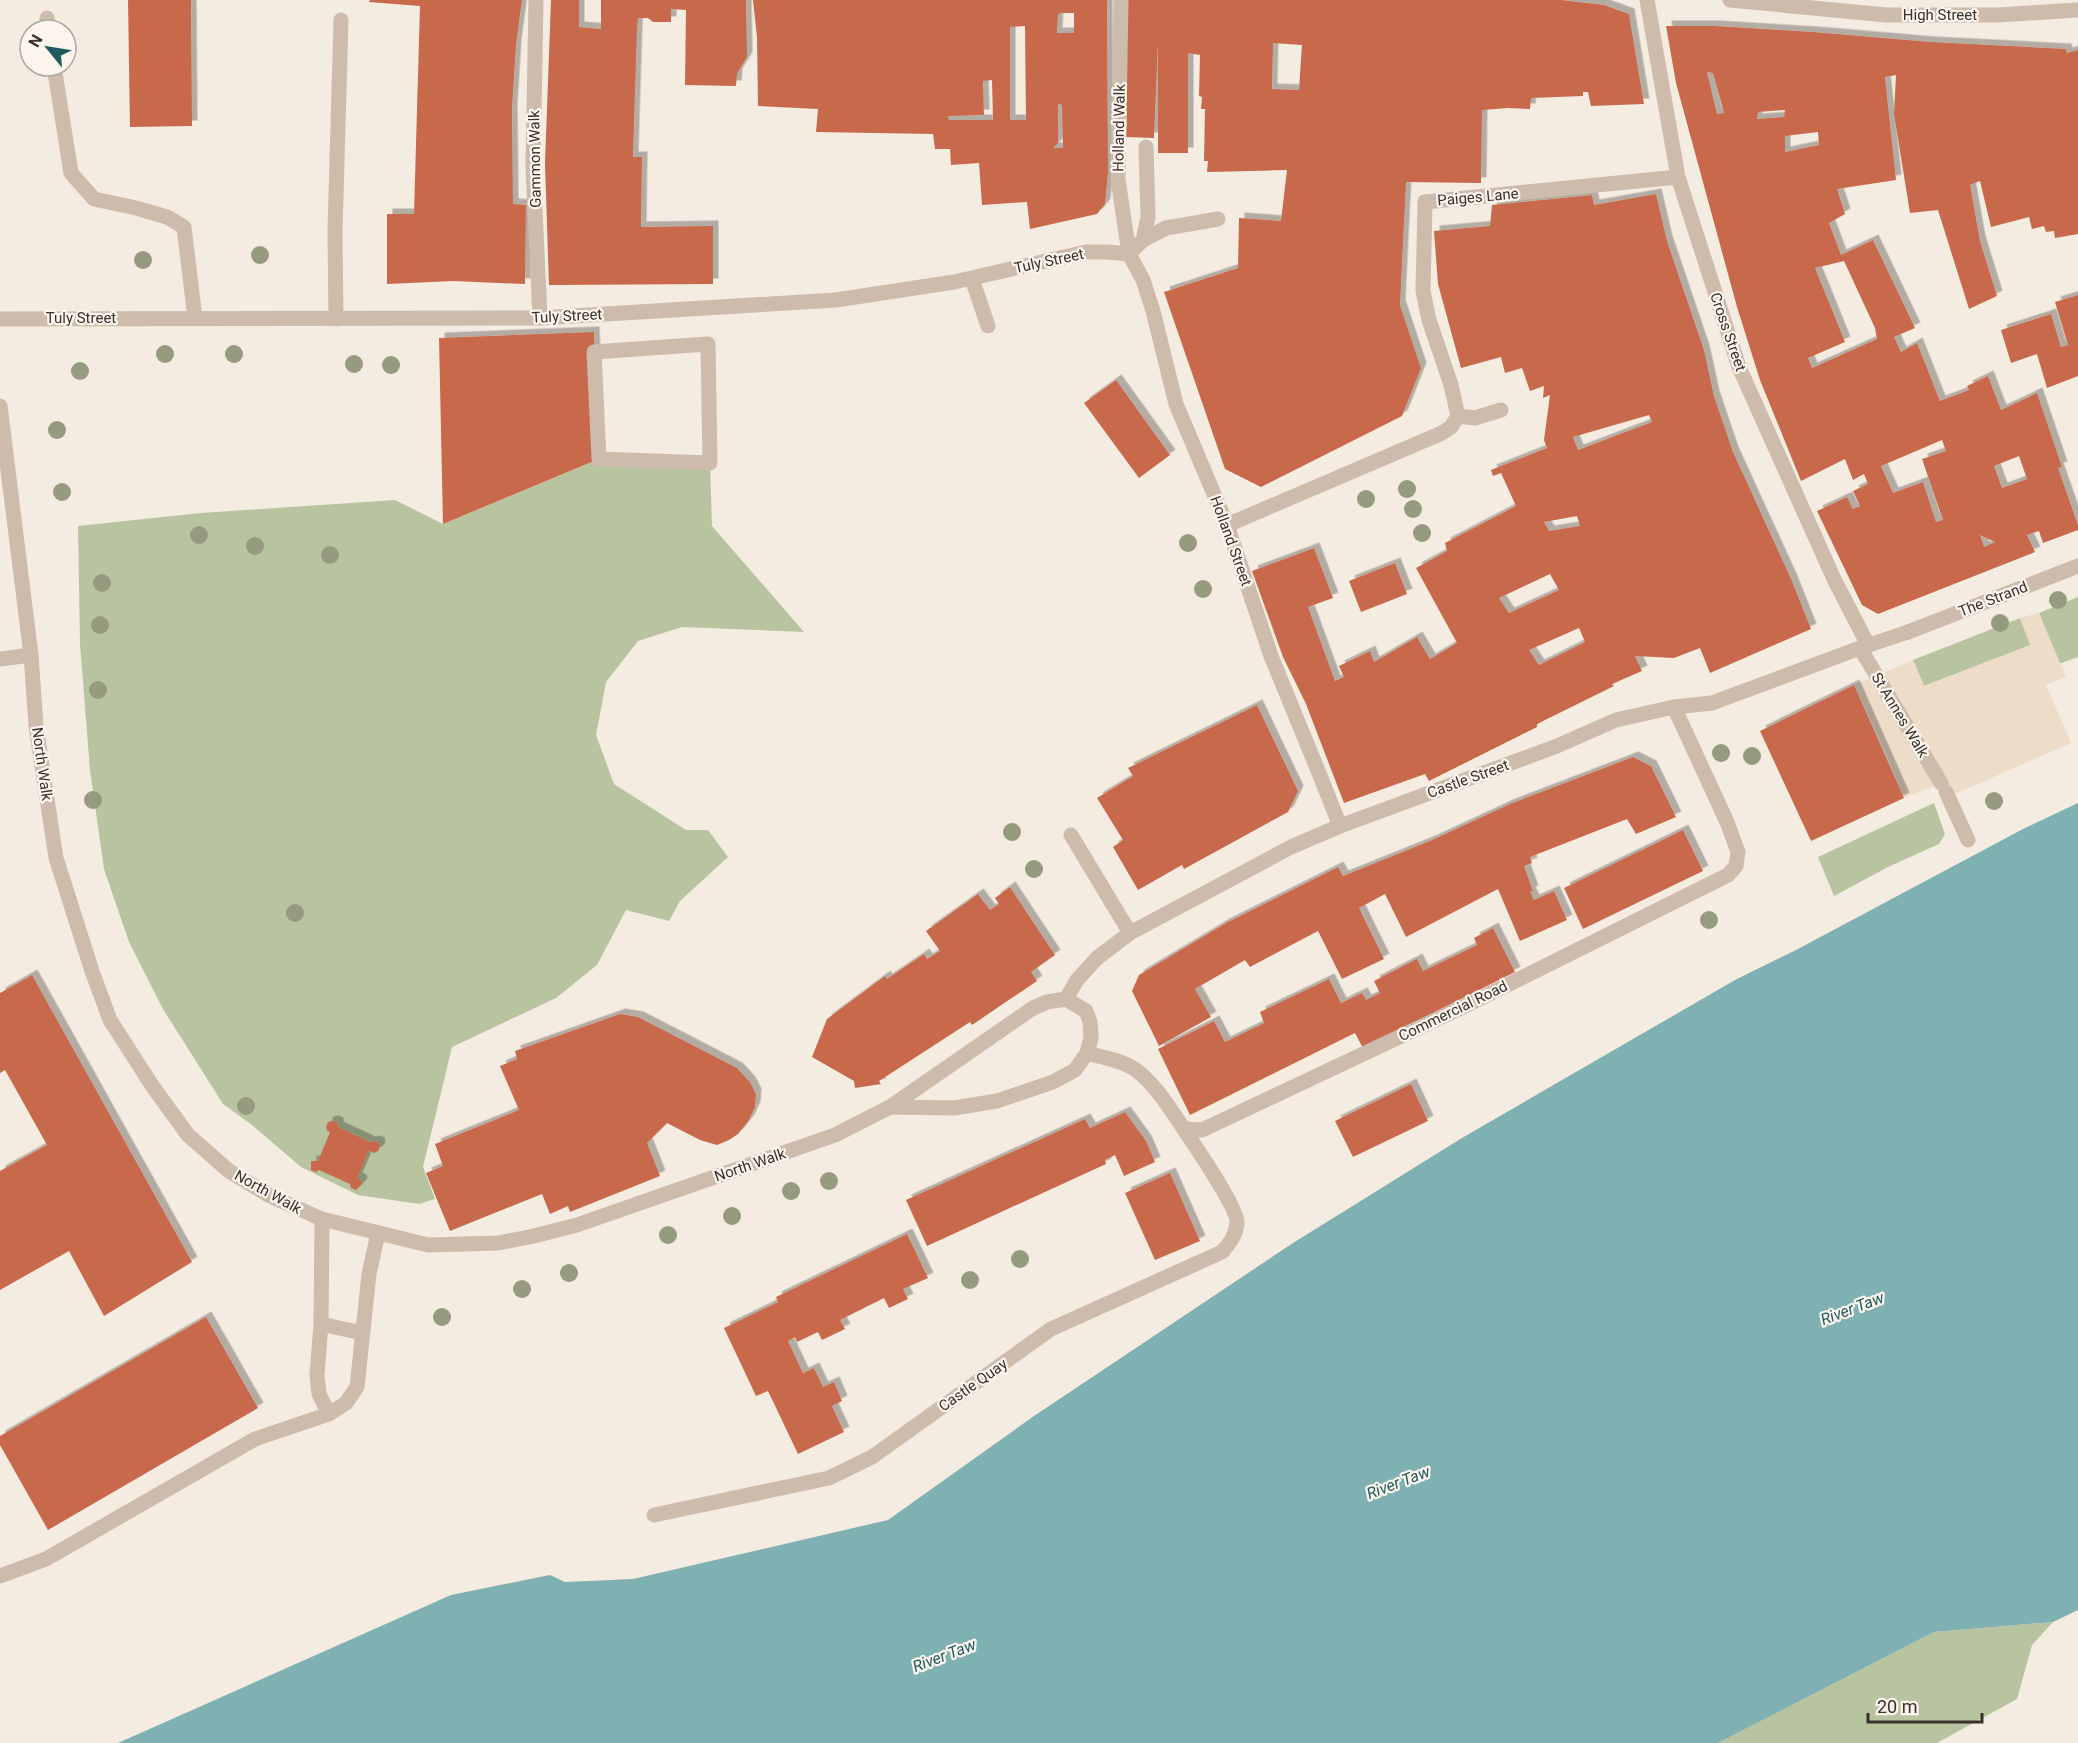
<svg xmlns="http://www.w3.org/2000/svg" width="2078" height="1743" font-family="Roboto,sans-serif">
  <style>
    .green { fill: #b8c4a0 }
    .plaza { fill: #ecdcc8 }
    .water { fill: #7fb0b2 }
    .building { fill: #c8694b; fill-rule: evenodd; filter: url(#shadow) }
    .lines { fill: none; stroke-linecap: round; stroke-linejoin: round }
    .service { stroke: #cdbbac; stroke-width: 15 }
    .pedestrian { stroke: #cdbbac; stroke-width: 15 }
    .minor { stroke: #cdbbac; stroke-width: 15 }
    .tertiary { stroke: #cdbbac; stroke-width: 15 }
    .tree { fill: #969b7f }
    .labels { text-anchor: middle; stroke-width: 4.5; stroke-linejoin: round; paint-order: stroke }
    .street-label { font-size: 15px; fill: #3b302b; stroke: #fbf5ee }
    .water-label { font-size: 16px; font-style: italic; fill: #1f5a5e; stroke: #fbf5ee }
  </style>
  <defs>
    <filter id="shadow"><feDropShadow dx="5.5" dy="-5.5" stdDeviation="0" flood-color="#0004"/></filter>
  </defs>
  <rect width="100%" height="100%" fill="#f4ebe1"/>
  <path class="green" d="M599 459 710 463 712 526 804 632 682 627 638 641 606 682 596 735 614 784 686 830H708L728 857 680 901 669 921 626 910 597 965 556 998 452 1047 423 1167 435 1199 419 1204 358 1195 301 1167 252 1125 223 1104 163 1009 129 942 104 869 90 770 80 644 78 526 201 513 395 500 443 524Z
    M2078 597V657L2059 664 2039 613Z
    M2020 618 2031 645 1924 686 1913 660Z
    M1934 803 1945 834 1939 844 1888 867 1834 896 1818 857Z
    M2053 1622 2032 1645 2017 1699 1937 1743H1718L1934 1632Z"/>
  <path class="plaza" d="M2039 613 2066 677 2046 685 2071 743 1948 797 1941 783 1904 798 1885 750 1854 685 1913 660 1924 686 2030 645 2020 618Z"/>
  <path class="water" d="M2078 803V1610L2053 1622 1934 1632 1718 1743H118L451 1595 550 1575 565 1582 633 1579 888 1520 1034 1416 1293 1243 1462 1138 1735 980 1796 950 2023 829Z"/>
  <path class="building" d="M128 0H191L192 126 130 127Z
    M370 0H522L516 45 512 109 513 204 526 205 525 284 453 281 387 284V214H414L420 6 369 2Z
    M551 0H579V27L601 29V0H746L747 57 737 74 736 86 685 85 686 10 671 9V22H653L648 18H638L637 29 633 157H642L641 227 713 226V284L549 285 545 163Z
    M753 0H1107L1108 173 1105 204 1097 214 1030 229 1027 202 982 205 979 163 951 165 950 149H935L933 134 816 132 818 109 758 106 757 37ZM1062 13H1074V33H1057L1058 14ZM1025 26 1026 120H1010V27ZM992 80 993 120H949L948 116 984 115 983 81ZM1058 104 1062 105 1063 148H1053L1058 143Z
    M1128 0H1561L1604 5 1629 14 1644 104 1591 106 1588 92H1583V96L1531 98 1530 109 1508 108 1482 110 1481 183 1406 182 1400 305 1421 368 1402 416 1261 487 1225 469 1164 292 1238 268 1239 218 1281 221 1287 170 1207 172 1208 161H1204L1205 109H1201L1202 97 1199 96 1200 55 1188 53V153H1158V42L1154 138 1126 137 1127 110H1124ZM1273 43 1302 45 1299 90 1272 89Z
    M1666 26H1714L1813 32 1930 42 2066 49 2067 53 2078 50V234L2055 238 2054 231 2046 232 2044 226 2032 229 2029 217 1991 227 1980 181 1970 185 1980 241 1997 296 1969 309 1938 210 1910 213 1894 114 1896 75 1885 77 1896 180 1837 189 1845 214 1829 223 1841 255 1873 240 1915 328 1894 337 1901 352 1917 343 1940 401 1969 390 1967 386 1988 376 2001 410 2037 393 2062 467 2058 468 2078 525V530L2043 543 2039 531 2027 535 2035 552 1878 614 1862 605 1817 511 1847 497 1853 509 1860 506 1853 491 1868 484 1864 474 1853 480 1845 459 1801 481 1760 380 1737 307 1676 83ZM1707 72 1713 73 1724 113 1717 114ZM1785 110 1784 117 1757 119 1758 112ZM1818 132 1819 145 1785 152V136ZM1844 261 1875 328 1877 339 1812 368 1808 358 1845 342 1815 268ZM1942 440 1946 451 1922 459 1943 520 1936 522 1923 482 1893 493 1881 466ZM2019 456 2027 479 2002 488 1994 466ZM1980 535 1995 542 1984 547Z
    M1656 194 1667 241 1704 350 1714 396 1733 452 1792 581 1811 629 1710 673 1700 648 1674 658 1635 656 1642 671 1612 684 1614 686 1537 724V727L1429 781 1425 774 1344 803 1306 704 1283 657 1252 571 1314 548 1333 598 1308 607 1335 681 1344 677 1339 666 1370 651 1374 662 1417 637 1430 659 1457 643 1416 568 1447 551 1445 543 1516 506 1501 473 1493 476 1491 470 1547 448 1544 440 1550 395 1543 398 1544 386 1530 391 1522 368 1505 373 1501 357 1461 368 1438 284 1434 231 1490 226 1492 205 1592 195 1594 205ZM1649 415 1652 422 1578 450 1573 437ZM1577 516 1580 526 1549 531 1544 522ZM1550 574 1559 590 1509 613 1499 598ZM1579 628 1585 642 1539 665 1529 650Z
    M2078 295V376L2047 388 2037 354 2011 363 2001 330 2051 314 2061 347 2068 345 2055 302Z
    M594 332 599 459 443 524 439 338Z
    M1116 380 1170 455 1139 478 1084 403Z
    M1395 563 1407 594 1361 612 1349 581Z
    M1854 685 1904 798 1811 841 1760 731Z
    M1257 705 1298 791 1288 812 1184 869 1182 865 1138 890 1113 847 1123 840 1097 798 1133 776 1128 768Z
    M1633 757 1651 766 1676 817 1636 834 1627 819 1530 857 1532 863 1524 866 1533 891 1530 892 1534 900 1554 891 1567 920 1520 941 1498 889 1406 937 1385 894 1359 908 1384 959 1342 979 1318 931 1250 967 1245 960 1195 989 1211 1017 1159 1046 1132 991 1139 975 1226 923 1338 867 1343 876 1430 841 1510 804Z
    M1683 830 1703 871 1583 929 1564 888Z
    M1010 887 1055 955 1031 972 1037 981 972 1025 970 1022 879 1081 881 1084 855 1088 854 1081 812 1057 827 1019 885 976 887 979 924 954 927 959 940 951 926 931 978 894 990 910 999 904 995 898Z
    M1493 928 1515 972 1363 1048 1355 1033 1190 1115 1158 1049 1214 1021 1225 1042 1264 1023 1260 1012 1329 979 1341 1003 1362 993 1366 1000 1380 993 1374 981 1417 959 1423 971 1477 945 1474 938Z
    M32 975 192 1262 104 1316 69 1251 0 1290V1171L47 1145 5 1070 0 1073V993Z
    M620 1014 638 1017 737 1068 750 1082 756 1094 755 1107 749 1120 738 1134 729 1140 717 1145 700 1140 667 1123 647 1143 660 1176 570 1212 568 1206 550 1214 542 1194 450 1231 426 1173 443 1166 435 1144 519 1110 500 1066 517 1059 515 1051Z
    M1411 1084 1428 1121 1353 1157 1335 1121Z
    M1125 1112 1146 1141 1155 1162 1124 1176 1115 1155 1105 1160 1106 1164 927 1246 906 1200 1085 1119 1090 1128Z
    M333 1121 338 1123V1127L370 1142 374 1141 379 1143 380 1147 378 1151 374 1153 369 1150 357 1178 361 1180 362 1184 356 1190 351 1188 350 1184 319 1170 316 1172 311 1170V1161H318L330 1132 327 1131 326 1127 328 1122Z
    M1170 1173 1200 1241 1155 1260 1125 1193Z
    M907 1234 928 1278 903 1289 908 1299 889 1308 884 1298 840 1320 845 1329 822 1340 818 1332 797 1342 795 1337 788 1341 803 1373 814 1368 823 1387 834 1382 842 1401 832 1406 844 1432 798 1454 768 1391 756 1396 724 1328 778 1302 776 1297Z
    M206 1317 258 1408 48 1530 0 1445V1436Z"/>
  <g class="lines">
    <path class="service" d="M47 18 48 30
      M54 66 71 173 94 199 136 208 167 217 184 227 195 318
      M1143 240 1148 217 1146 147
      M1129 254 1143 240 1166 228 1218 219
      M972 279 988 326
      M336 319 335 231 341 20
      M0 659 31 655
      M1071 835 1130 933
      M322 1219 321 1324 317 1375 319 1394 329 1414 346 1403 357 1387 369 1274 378 1233
      M321 1324 362 1333
      M654 1515 829 1478 872 1457 1051 1329 1222 1252C1230 1243 1236 1235 1237 1223 1238 1208 1194 1145 1184 1129
      M0 1576 46 1559 255 1439 329 1414"/>
    <path class="pedestrian" d="M536 0 533 166 540 318
      M1121 0 1118 179 1129 254
      M1647 0 1678 177 1739 367 1834 579 1868 645
      M1425 202 1678 177
      M708 344 710 463 599 459 594 352Z
      M1908 632 2078 566
      M1860 648 1941 783
      M1319 773 1340 826
      M1946 792 1968 840"/>
    <path class="minor" d="M1730 0 1886 15H1998L2078 10
      M0 319 540 318 836 300 954 282 1086 252H1108L1129 254 1143 280 1153 311 1176 404 1227 525 1271 656 1319 773
      M1458 416 1475 418 1501 410
      M1227 525 1442 433 1451 427 1458 416 1451 385 1429 320 1423 291 1425 202
      M1066 999 1077 980 1097 958 1130 933 1291 847 1340 826 1557 746 1616 720 1674 707 1712 703 1860 648 1908 632
      M1087 1053C1103 1058 1122 1060 1136 1070 1156 1085 1170 1109 1184 1129L1202 1130 1467 1005 1728 875 1736 866 1738 852 1727 822 1674 707"/>
    <path class="tertiary" d="M0 406 31 655 36 726 56 858 92 971 110 1020 153 1087 188 1135 229 1171 270 1196 322 1219 428 1245 498 1243 534 1236 577 1225 835 1135 890 1107 1033 1008 1047 1002 1066 999 1086 1011 1090 1022 1091 1038 1087 1053 1075 1070 1053 1082 997 1101 954 1108 890 1107"/>
  </g>
  <g class="tree">
    <circle cx="260" cy="255" r="9"/>
    <circle cx="143" cy="260" r="9"/>
    <circle cx="165" cy="354" r="9"/>
    <circle cx="234" cy="354" r="9"/>
    <circle cx="354" cy="364" r="9"/>
    <circle cx="391" cy="365" r="9"/>
    <circle cx="80" cy="371" r="9"/>
    <circle cx="57" cy="430" r="9"/>
    <circle cx="1407" cy="489" r="9"/>
    <circle cx="62" cy="492" r="9"/>
    <circle cx="1366" cy="499" r="9"/>
    <circle cx="1413" cy="509" r="9"/>
    <circle cx="1422" cy="533" r="9"/>
    <circle cx="199" cy="535" r="9"/>
    <circle cx="1188" cy="543" r="9"/>
    <circle cx="255" cy="546" r="9"/>
    <circle cx="330" cy="555" r="9"/>
    <circle cx="102" cy="583" r="9"/>
    <circle cx="1203" cy="589" r="9"/>
    <circle cx="2058" cy="600" r="9"/>
    <circle cx="2000" cy="623" r="9"/>
    <circle cx="100" cy="625" r="9"/>
    <circle cx="98" cy="690" r="9"/>
    <circle cx="1721" cy="753" r="9"/>
    <circle cx="1752" cy="756" r="9"/>
    <circle cx="93" cy="800" r="9"/>
    <circle cx="1994" cy="801" r="9"/>
    <circle cx="1012" cy="832" r="9"/>
    <circle cx="1034" cy="869" r="9"/>
    <circle cx="295" cy="913" r="9"/>
    <circle cx="1709" cy="920" r="9"/>
    <circle cx="246" cy="1106" r="9"/>
    <circle cx="829" cy="1181" r="9"/>
    <circle cx="791" cy="1191" r="9"/>
    <circle cx="732" cy="1216" r="9"/>
    <circle cx="668" cy="1235" r="9"/>
    <circle cx="1020" cy="1259" r="9"/>
    <circle cx="569" cy="1273" r="9"/>
    <circle cx="970" cy="1280" r="9"/>
    <circle cx="522" cy="1289" r="9"/>
    <circle cx="442" cy="1317" r="9"/>
  </g>
  <g class="labels">
    <g class="street-label">
      <text x="1940" y="20">High Street</text>
      <text transform="translate(1119 128) rotate(-89)" y="5">Holland Walk</text>
      <text transform="translate(535 159) rotate(-91)" y="5">Gammon Walk</text>
      <text transform="translate(1478 197) rotate(-5)" y="5">Paiges Lane</text>
      <text transform="translate(1049 261) rotate(-12)" y="5">Tuly Street</text>
      <text transform="translate(567 316) rotate(-3)" y="5">Tuly Street</text>
      <text x="81" y="323">Tuly Street</text>
      <text transform="translate(1728 332) rotate(71)" y="5">Cross Street</text>
      <text transform="translate(1231 541) rotate(70)" y="5">Holland Street</text>
      <text transform="translate(1993 599) rotate(-21)" y="5">The Strand</text>
      <text transform="translate(1900 715) rotate(59)" y="5">St Annes Walk</text>
      <text transform="translate(42 764) rotate(82)" y="5">North Walk</text>
      <text transform="translate(1468 779) rotate(-20)" y="5">Castle Street</text>
      <text transform="translate(1453 1011) rotate(-26)" y="5">Commercial Road</text>
      <text transform="translate(750 1165) rotate(-19)" y="5">North Walk</text>
      <text transform="translate(268 1192) rotate(29)" y="5">North Walk</text>
      <text transform="translate(973 1385) rotate(-35)" y="5">Castle Quay</text>
    </g>
    <g class="water-label">
      <text transform="translate(1852 1308) rotate(-21)" y="6">River Taw</text>
      <text transform="translate(1398 1482) rotate(-21)" y="6">River Taw</text>
      <text transform="translate(944 1655) rotate(-21)" y="6">River Taw</text>
    </g>
  </g>
  <g transform="translate(48 48) rotate(300)"><circle r="28" fill="#fbf5ee" stroke="#aea6a0" stroke-width="1.5"/>
  <path d="M0-4.5L10 22L0 15L-10 22Z" fill="#1f5a5e"/>
  <text y="-9" font-size="16" font-weight="bold" text-anchor="middle" fill="#3b302b">N</text>
  </g>
  <path d="M1868 1713v9h114v-9" fill="none" stroke="#3b302b" stroke-width="3"/>
  <text x="1877" y="1713" font-size="18" fill="#3b302b" stroke="#fbf5ee" stroke-width="4.5" paint-order="stroke">20 m</text>
</svg>
